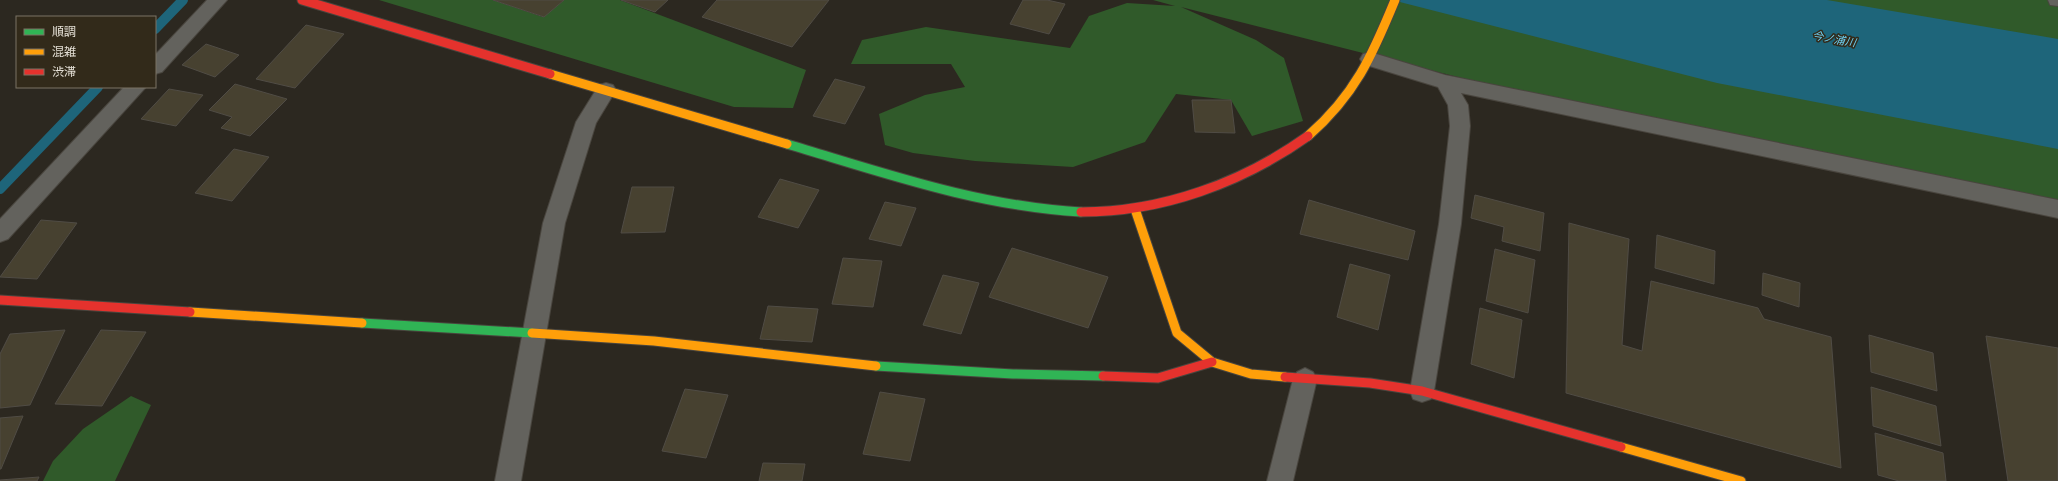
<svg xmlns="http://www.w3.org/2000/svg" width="2058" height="481" font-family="'IBM Plex Sans','Noto Sans JP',sans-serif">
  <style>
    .green { fill: #305a2a }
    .water { fill: #1e657a }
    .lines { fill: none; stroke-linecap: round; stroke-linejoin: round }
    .stream { stroke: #1e657a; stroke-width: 10 }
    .building { fill: #474130; stroke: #504c45 }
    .street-casing { stroke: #49453e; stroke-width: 2 }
    .fast-casing { stroke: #49453e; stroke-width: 11 }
    .slow-casing { stroke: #49453e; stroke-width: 11 }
    .jam-casing { stroke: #49453e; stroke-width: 11 }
    .street { fill: #63625d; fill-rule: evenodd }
    .fast { stroke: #30b455; stroke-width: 9 }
    .slow { stroke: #ff9f0a; stroke-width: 9 }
    .jam { stroke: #e5322d; stroke-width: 9 }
    .labels { text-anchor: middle; stroke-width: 3; stroke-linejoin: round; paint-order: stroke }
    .water-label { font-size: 11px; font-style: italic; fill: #6fd3f6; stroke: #322a1a }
  </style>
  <rect width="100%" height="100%" fill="#2c2820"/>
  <path class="green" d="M379 0H493L543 17 564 0H620L806 70 793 108 734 107Z
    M1153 0H2058V211L1616 117 1181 7 1256 40 1284 58 1303 121 1252 136 1231 100 1176 94 1145 142 1073 167 975 161 913 153 885 145 879 114 925 95 965 87 951 64H851L862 40 926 27 1070 48 1089 16 1127 3 1175 6Z
    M131 396 151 405 115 481H43L53 461 83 429Z"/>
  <path class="water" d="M1392 0H1827L2058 39V149L1717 83Z"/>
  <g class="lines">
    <path class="stream" d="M155 29 183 0
      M0 189 98 87"/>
  </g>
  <path class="building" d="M493 0H564L544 17Z
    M621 0H668L655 12Z
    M717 0H829L792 47 702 17Z
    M1023 0H1047L1065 4 1049 34 1010 24Z
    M306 25 344 34 295 88 256 79Z
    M206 44 239 55 215 77 182 65Z
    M835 79 865 87 845 124 813 116Z
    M235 84 287 99 250 136 221 128 232 117 209 110Z
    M169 89 203 95 176 126 141 119Z
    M1192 100H1231L1235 133 1195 132Z
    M234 149 269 157 232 201 195 193Z
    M780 179 819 190 798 228 758 217Z
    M632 187H674L665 232 621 233Z
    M1475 195 1544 213 1540 251 1502 241 1504 227 1471 218Z
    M1309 200 1415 231 1408 260 1300 234Z
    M885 202 916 208 901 246 869 239Z
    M41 220 77 223 37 279 0 277Z
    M1569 223 1629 239 1622 345 1642 351 1651 281 1758 308 1764 319 1831 337 1841 468 1566 393Z
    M1657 235 1715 251 1714 284 1655 268Z
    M1012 248 1108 277 1088 328 989 297Z
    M1495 249 1535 260 1528 313 1486 301Z
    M843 258 882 261 873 307 832 304Z
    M1350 264 1390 275 1378 330 1337 317Z
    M1763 273 1800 283 1799 307 1762 295Z
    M943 275 979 283 961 334 923 325Z
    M768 306 818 309 812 342 760 339Z
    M1480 308 1522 320 1514 378 1471 364Z
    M65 330 30 405 0 408V354L10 334Z
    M101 330 146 332 102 406 55 404Z
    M1869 335 1933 353 1937 391 1871 372Z
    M1986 336 2058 348V481H2008Z
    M1871 387 1936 406 1941 446 1873 426Z
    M685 389 728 395 706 458 662 451Z
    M880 392 925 399 910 461 863 454Z
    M23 416 1 469H0V418Z
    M1875 433 1943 453 1946 481H1899L1878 475Z
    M763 463 805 464 802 481H759Z
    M39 477 37 481H0V480Z"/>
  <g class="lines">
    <g class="street-casing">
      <path id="street" d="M207 0H227L162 72 155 74V55Z
        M2048 0H2058V6L2050 5Z
        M1370 52 1445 75 2058 200V218L1461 93 1468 105 1470 126 1461 224 1434 391 1431 399 1422 402 1413 399 1410 391 1439 224 1450 126 1448 105 1438 87 1363 64 1360 59 1363 54Z
        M606 83 613 85 616 90 596 123 565 223 521 481H495L543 223 576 122 599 85Z
        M124 87H146L8 239 0 242V219Z
        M1305 368 1313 372 1317 379 1293 481H1267L1293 379 1297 372Z"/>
    </g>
    <g class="fast-casing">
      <path id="fast" d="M787 144C885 173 978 206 1081 212
        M362 323 532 333
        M876 366 1013 374 1103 376"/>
    </g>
    <g class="slow-casing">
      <path id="slow" d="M550 74 787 144
        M1308 136C1355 95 1372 56 1395 0
        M1135 209 1177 333 1212 362 1251 374 1285 377
        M190 312 362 323
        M532 333 654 341 876 366
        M1621 447 1741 481"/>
    </g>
    <g class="jam-casing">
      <path id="jam" d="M302 0 550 74
        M1081 212C1162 212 1242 183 1308 136
        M0 300 190 312
        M1103 376 1158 378 1212 362
        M1285 377 1370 383 1422 391 1621 447"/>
    </g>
    <use href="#street" class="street"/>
    <use href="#fast" class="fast"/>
    <use href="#slow" class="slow"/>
    <use href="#jam" class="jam"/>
  </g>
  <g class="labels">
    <g class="water-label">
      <text transform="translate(1834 39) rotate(10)" y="4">今ノ浦川</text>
    </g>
  </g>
  <rect x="16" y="16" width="140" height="72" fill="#322a1a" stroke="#7a7365"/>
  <rect x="24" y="29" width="20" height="6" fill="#30b455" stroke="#7a7365"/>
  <text x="52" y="36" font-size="12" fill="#e5e0d6">順調</text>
  <rect x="24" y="49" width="20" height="6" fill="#ff9f0a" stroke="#7a7365"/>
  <text x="52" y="56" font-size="12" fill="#e5e0d6">混雑</text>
  <rect x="24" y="69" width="20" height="6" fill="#e5322d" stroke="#7a7365"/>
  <text x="52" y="76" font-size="12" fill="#e5e0d6">渋滞</text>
</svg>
